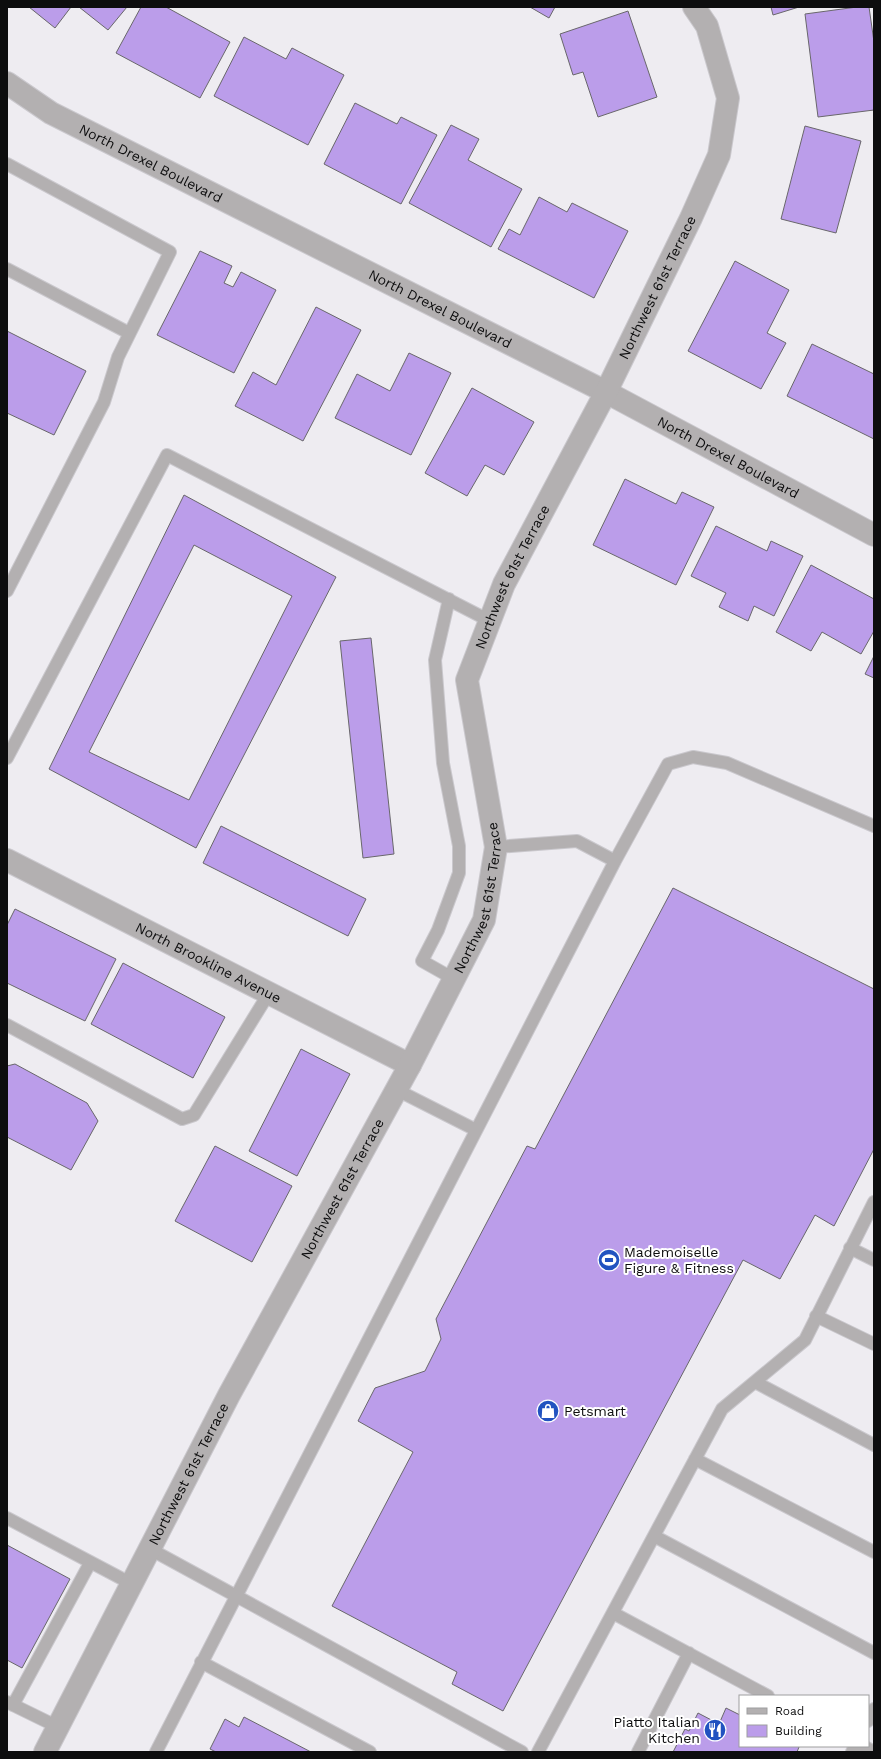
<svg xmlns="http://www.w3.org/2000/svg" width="881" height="1759" font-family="'Work Sans',sans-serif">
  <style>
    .building { fill: #bb9dea; stroke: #69676b; fill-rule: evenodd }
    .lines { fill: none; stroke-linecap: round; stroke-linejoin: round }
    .lane-casing { stroke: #cac8cd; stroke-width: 14 }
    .street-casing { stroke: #cac8cd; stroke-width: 24 }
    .lane { stroke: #b3b0b1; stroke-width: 12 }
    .street { stroke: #b3b0b1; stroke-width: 22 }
    .labels { text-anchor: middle; stroke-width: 4; stroke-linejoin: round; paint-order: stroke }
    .street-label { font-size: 14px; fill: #0d0d0e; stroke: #fff }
    .poi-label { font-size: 14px; fill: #0d0d0e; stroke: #fff; text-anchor: start }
  </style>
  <rect width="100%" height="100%" fill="#eeecf1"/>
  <path class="building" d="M29 7H71L55 28Z
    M79 7H127L108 30Z
    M141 7H166L230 42 200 98 116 53Z
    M530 7H555L549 18Z
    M771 7H799L773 15Z
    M857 7H869L874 42V110L818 117 805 14Z
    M628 11 657 97 598 117 583 72 573 75 560 34Z
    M244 37 286 59 292 48 344 75 308 145 214 96Z
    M355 103 397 124 401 117 437 135 401 204 324 164Z
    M451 125 479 139 468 160 522 189 491 247 409 203Z
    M805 126 861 141 836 233 781 219Z
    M539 197 567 212 572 203 628 231 594 298 498 249 509 229 520 235Z
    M200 251 232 266 224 283 233 287 241 272 276 290 234 373 157 335Z
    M735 261 789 290 767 333 786 343 761 389 688 351Z
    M316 307 361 330 303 441 235 406 253 372 276 385Z
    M7 331 86 371 54 435 7 413Z
    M812 344 874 374V439L787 396Z
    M409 353 451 373 411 455 335 418 357 374 390 391Z
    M472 388 534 422 504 475 485 465 467 496 425 473Z
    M625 479 676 504 682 492 714 507 676 585 593 545Z
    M184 495 336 577 196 848 49 769ZM194 545 292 596 189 800 89 752Z
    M716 526 767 551 771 541 803 556 774 616 754 606 748 621 719 607 726 593 691 576Z
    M811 565 874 599V631L861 654 822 632 811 651 776 632Z
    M371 638 394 854 363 858 340 641Z
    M874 656V678L865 674Z
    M221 826 366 899 348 936 203 863Z
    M673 888 874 989V1149L834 1226 815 1215 780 1279 743 1260 503 1711 452 1684 457 1672 332 1606 413 1452 358 1421 375 1388 425 1371 441 1339 436 1319 527 1146 535 1149Z
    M15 909 116 959 85 1021 7 983V925Z
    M123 963 225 1017 193 1078 91 1024Z
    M301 1049 350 1074 297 1176 249 1151Z
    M15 1064 87 1103 98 1121 71 1170 7 1137V1066Z
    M215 1146 292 1186 252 1262 175 1221Z
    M7 1545 70 1579 22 1668 7 1660Z
    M726 1708 740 1715V1746H798L799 1747 797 1752H673L685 1729 689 1731 698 1713 719 1724Z
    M244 1717 311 1752H216L210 1749 225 1719 239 1727Z"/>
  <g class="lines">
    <g class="lane-casing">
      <path id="lane" d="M7 164 170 252 118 357 104 402 7 591
        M7 269 129 333
        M449 599 435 660 443 763 459 846V873L438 930 422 961 454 979
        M7 758 167 455 490 621
        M496 847 577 841 615 861 668 764 693 757 727 763 874 826
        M7 1025 182 1119 194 1115 269 993
        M397 1090 476 1130
        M850 1248 874 1260
        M816 1316 874 1344
        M755 1382 874 1445
        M695 1459 874 1552
        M7 1518 132 1584
        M654 1536 874 1653
        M150 1549 522 1752
        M613 1613 768 1696
        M201 1662 370 1752
        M7 1702 58 1727
        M13 1705 90 1563
        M868 1721 874 1709
        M863 1746 874 1752
        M156 1752 615 861
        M538 1752 722 1409 805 1340 874 1202
        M638 1752 689 1653
        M852 1752 855 1746"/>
    </g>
    <g class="street-casing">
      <g id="street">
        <path id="s1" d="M7 83 51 113 606 392 874 535"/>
        <path id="s2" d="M7 860 410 1065"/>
        <path id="s3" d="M45 1752 229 1395 410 1065 484 920 496 847 467 680 504 584 606 392 691 218 719 155 728 98 707 26 694 7"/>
      </g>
    </g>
    <use href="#lane" class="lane"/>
    <use href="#street" class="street"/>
  </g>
  <defs>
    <g id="stadium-disc" transform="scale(1.15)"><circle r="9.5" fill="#2152c0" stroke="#fff"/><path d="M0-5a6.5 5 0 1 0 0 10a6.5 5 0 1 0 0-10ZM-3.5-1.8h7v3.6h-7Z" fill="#fff"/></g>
    <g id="shop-disc" transform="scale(1.15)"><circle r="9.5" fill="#2152c0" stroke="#fff"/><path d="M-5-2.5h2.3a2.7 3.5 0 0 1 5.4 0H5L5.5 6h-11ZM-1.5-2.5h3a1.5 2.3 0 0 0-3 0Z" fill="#fff"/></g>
    <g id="restaurant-disc" transform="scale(1.15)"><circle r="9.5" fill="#2152c0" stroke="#fff"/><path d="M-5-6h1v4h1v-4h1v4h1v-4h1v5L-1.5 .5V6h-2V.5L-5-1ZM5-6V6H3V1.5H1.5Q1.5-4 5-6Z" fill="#fff"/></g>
  </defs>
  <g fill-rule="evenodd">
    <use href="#stadium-disc" x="609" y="1260"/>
    <use href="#shop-disc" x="548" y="1411"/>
    <use href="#restaurant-disc" x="715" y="1730"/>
  </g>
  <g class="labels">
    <g class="street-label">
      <text dy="5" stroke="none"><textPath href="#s1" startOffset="165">North Drexel Boulevard</textPath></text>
      <text dy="5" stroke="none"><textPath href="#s3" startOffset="1621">Northwest 61st Terrace</textPath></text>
      <text dy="5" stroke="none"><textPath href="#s1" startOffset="489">North Drexel Boulevard</textPath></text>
      <text dy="5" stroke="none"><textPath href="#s1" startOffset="813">North Drexel Boulevard</textPath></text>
      <text dy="5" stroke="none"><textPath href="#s3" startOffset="1297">Northwest 61st Terrace</textPath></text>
      <text dy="5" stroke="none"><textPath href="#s3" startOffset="961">Northwest 61st Terrace</textPath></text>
      <text dy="5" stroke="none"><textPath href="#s2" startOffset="226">North Brookline Avenue</textPath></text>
      <text dy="5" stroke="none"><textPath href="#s3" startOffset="637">Northwest 61st Terrace</textPath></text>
      <text dy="5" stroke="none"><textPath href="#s3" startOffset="313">Northwest 61st Terrace</textPath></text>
    </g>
    <g class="poi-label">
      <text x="624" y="1257">Mademoiselle<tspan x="624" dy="16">Figure &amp; Fitness</tspan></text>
      <text x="564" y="1416">Petsmart</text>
      <text x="700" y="1727" text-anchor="end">Piatto Italian<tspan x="700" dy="16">Kitchen</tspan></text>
    </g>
  </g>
  <rect width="881" height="1759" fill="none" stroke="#0d0d0e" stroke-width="16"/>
  <rect x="739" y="1695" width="130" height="52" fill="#ffffff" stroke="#9e9e9f"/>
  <rect x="747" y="1708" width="20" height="6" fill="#b3b0b1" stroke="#9e9e9f"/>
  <text x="775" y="1715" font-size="12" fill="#0d0d0e">Road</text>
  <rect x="747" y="1725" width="20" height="12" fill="#bb9dea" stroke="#9e9e9f"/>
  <text x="775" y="1735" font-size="12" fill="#0d0d0e">Building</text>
</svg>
